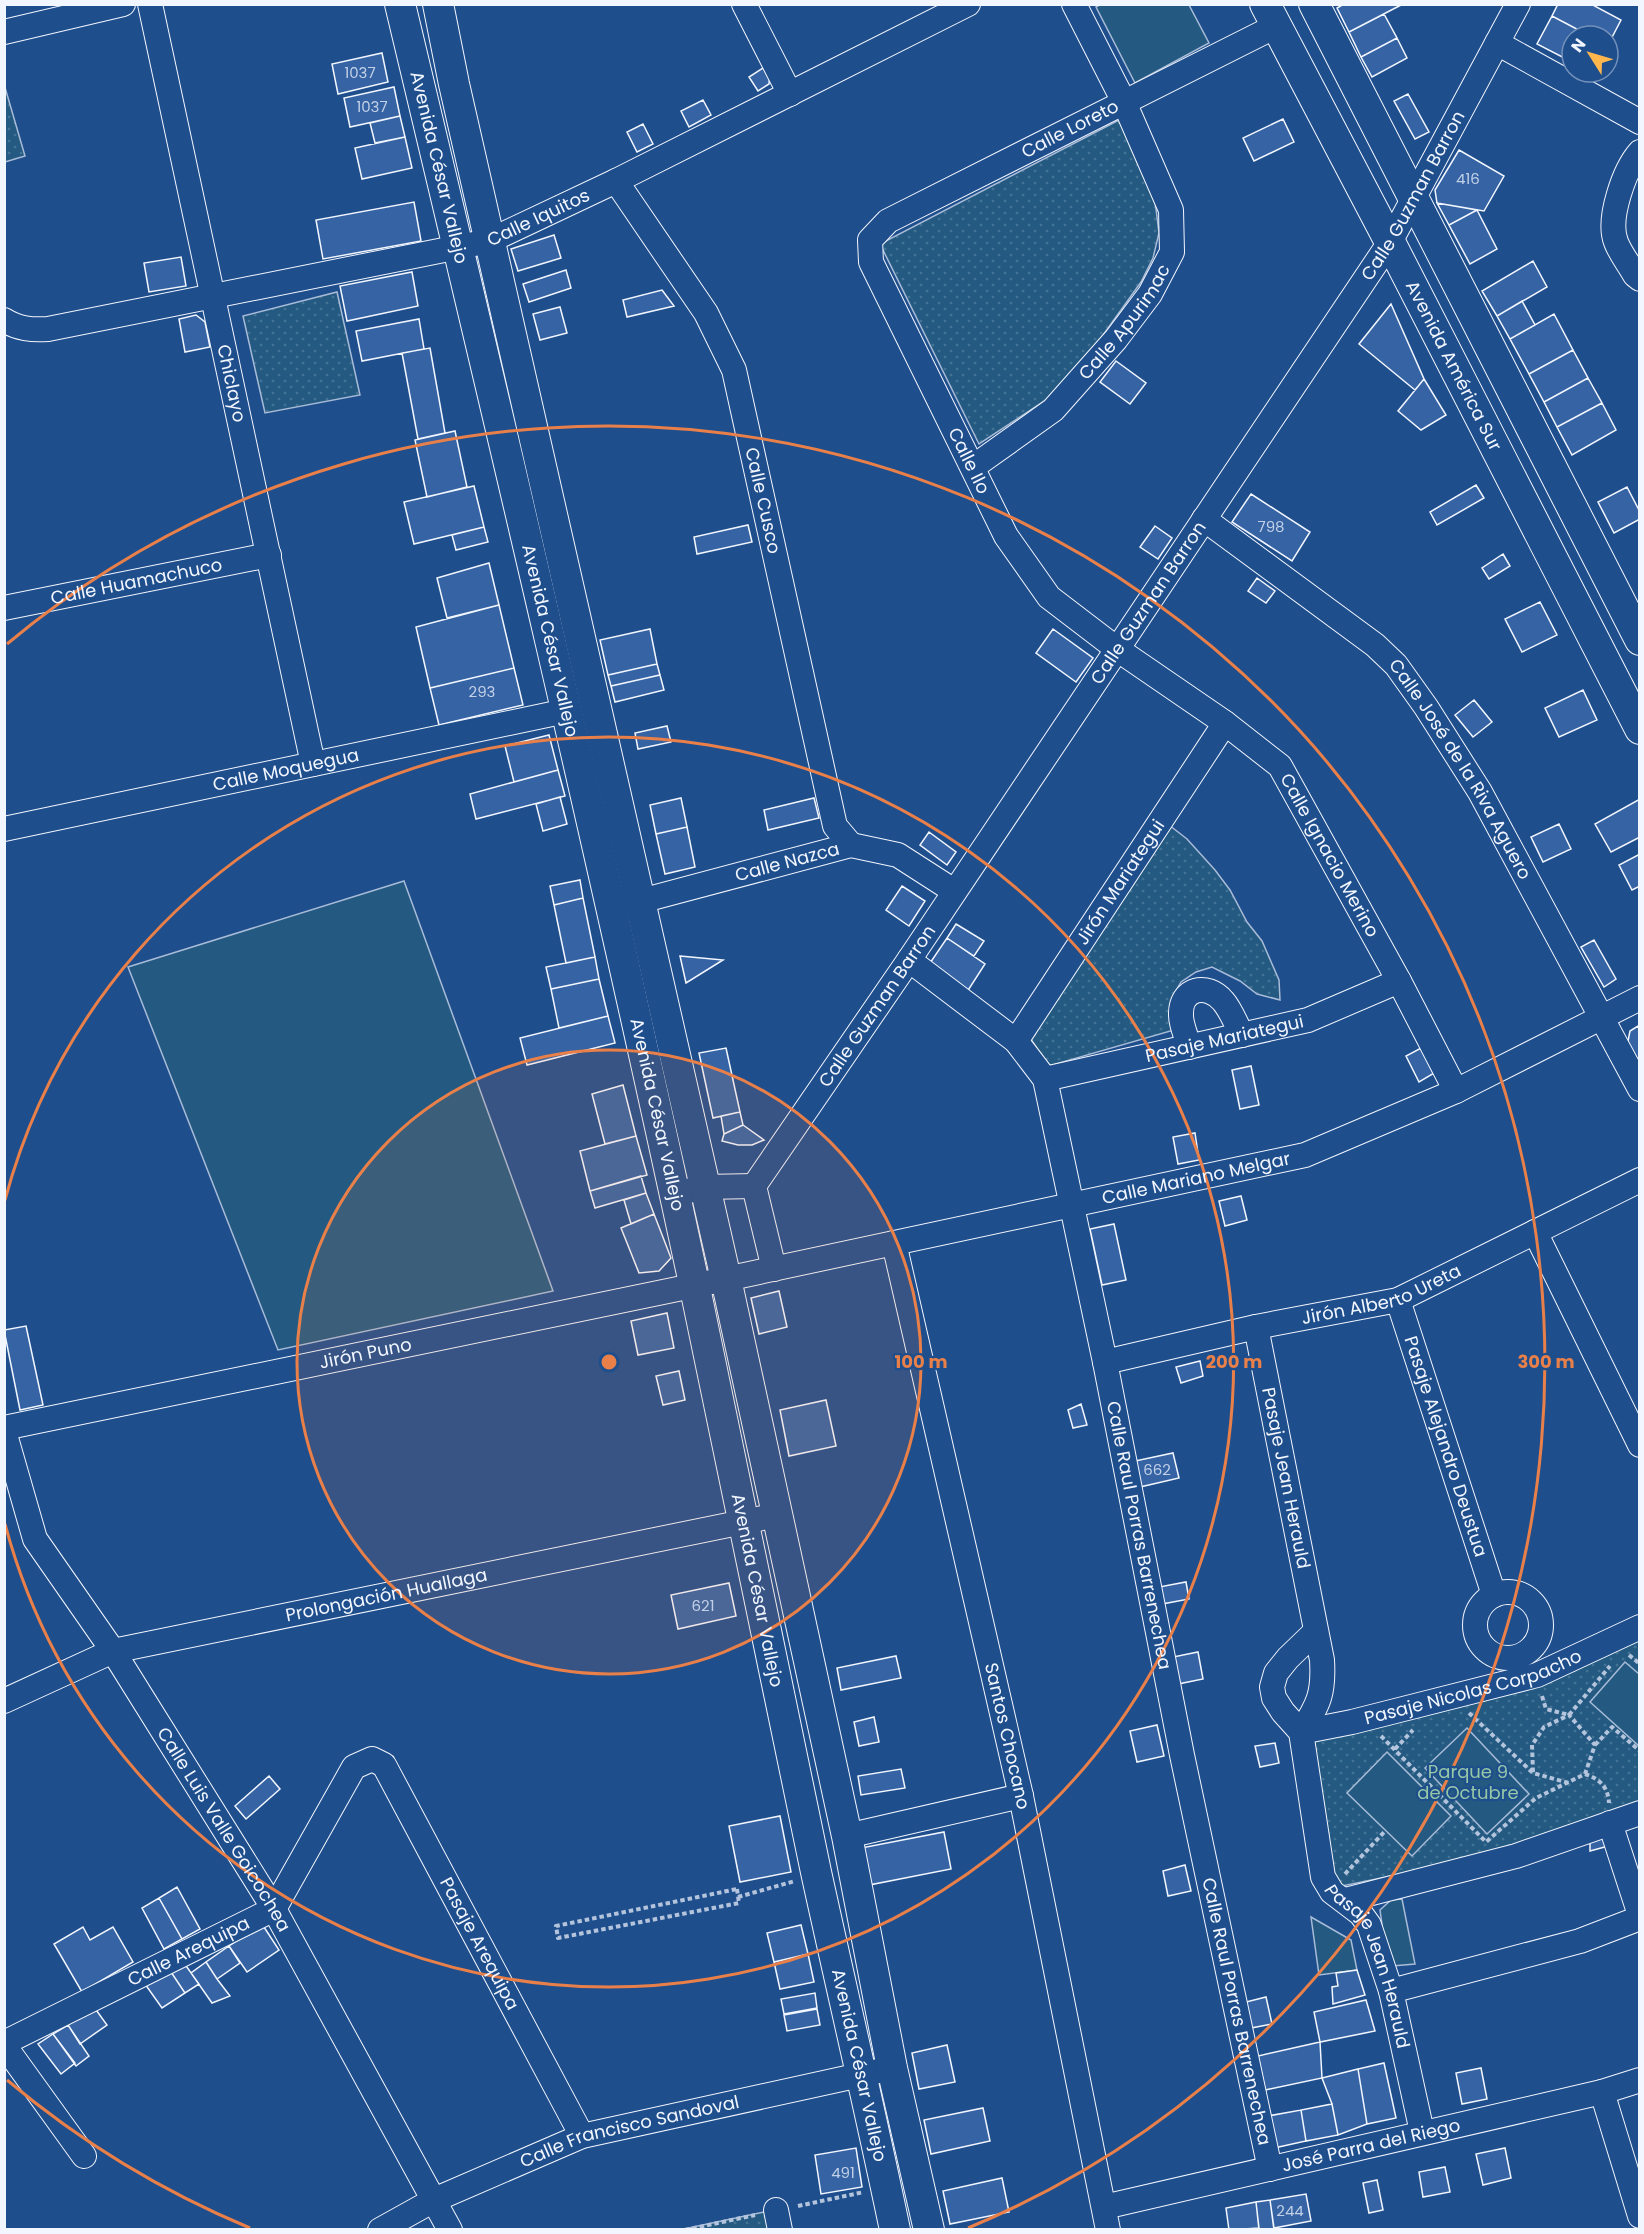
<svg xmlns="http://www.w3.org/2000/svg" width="1644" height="2234" font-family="Poppins,sans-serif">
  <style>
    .grass { fill: url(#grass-dots); stroke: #a8bbd7; stroke-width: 1.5 }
    .garden { fill: #245a82; stroke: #a8bbd7; stroke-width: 1.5 }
    .building { fill: #3563a3; stroke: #f2f6ff; stroke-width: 1.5 }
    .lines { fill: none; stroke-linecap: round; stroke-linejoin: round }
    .minor-casing { stroke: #f2f6ff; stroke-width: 26 }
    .major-casing { stroke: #f2f6ff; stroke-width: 32 }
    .path { stroke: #b3c4dc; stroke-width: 4; stroke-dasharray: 4.5 3; stroke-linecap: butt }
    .minor { stroke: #1f4e8c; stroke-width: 24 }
    .major { stroke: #1f4e8c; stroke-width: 30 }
    .ring { fill: none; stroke: #ea8049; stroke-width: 3 }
    .labels { text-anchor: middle; stroke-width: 4.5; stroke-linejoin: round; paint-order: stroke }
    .number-label { font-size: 15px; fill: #c3d1e8 }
    .street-label { font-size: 18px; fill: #f2f6ff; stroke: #1f4e8c }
    .park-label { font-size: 18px; fill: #97c8a6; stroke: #1f4e8c }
    .centre { fill: #ea8049; stroke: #1f4e8c; stroke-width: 3 }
    .ring-label { font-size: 18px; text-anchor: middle; font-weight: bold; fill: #ea8049; stroke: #1f4e8c; stroke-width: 4.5; stroke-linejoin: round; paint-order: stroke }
  </style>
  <defs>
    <pattern id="grass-dots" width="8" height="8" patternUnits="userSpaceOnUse" patternTransform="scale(1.5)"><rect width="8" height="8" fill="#245a82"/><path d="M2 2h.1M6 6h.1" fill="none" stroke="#447295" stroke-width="1.8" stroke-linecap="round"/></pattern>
  </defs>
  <rect width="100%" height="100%" fill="#1f4e8c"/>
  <path class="grass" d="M4 84 25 156 5 162H4Z
    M1119 120 1132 146 1155 201 1159 233 1153 258 1141 282 1101 338 1049 398 979 444 880 244Z
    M337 292 360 395 265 413 243 316Z
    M1169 825 1187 839 1215 870 1230 890 1247 922 1262 941 1279 980 1280 1000 1257 994 1240 981 1212 967 1196 972 1181 982 1173 996 1176 1014 1174 1030 1049 1066 1026 1032Z
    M1639 1637V1806L1485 1857 1337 1887 1330 1874 1310 1741 1527 1690Z
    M769 2211 773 2230H679Z"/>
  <path class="garden" d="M1101 4 1189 5 1209 43 1135 83 1096 7Z
    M404 881 553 1291 278 1350 128 967Z
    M1625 1662 1639 1674V1746L1590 1702Z
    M1467 1728 1529 1794 1487 1834 1425 1768Z
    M1387 1752 1451 1816 1412 1856 1347 1793Z
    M1402 1899 1415 1964 1392 1966 1387 1961 1380 1910 1391 1900Z
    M1311 1917 1351 1940 1357 1970 1319 1975Z"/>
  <path class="building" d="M1344 4H1403L1349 32 1337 8Z
    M1558 4H1591L1621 20 1608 45V36H1590L1552 16Z
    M1384 14 1397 38 1361 57 1349 32Z
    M1552 16 1590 36H1572V62L1537 44Z
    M1397 38 1407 58 1372 77 1361 57Z
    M382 53 388 82 338 94 332 64Z
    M766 66 770 72 769 84 758 91 749 77Z
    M394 87 400 116 350 127 344 98Z
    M1408 94 1429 132 1415 139 1394 101Z
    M703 100 711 115 689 127 681 111Z
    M400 116 405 137 375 143 370 123Z
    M1283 119 1294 142 1254 161 1243 138Z
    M643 124 653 144 637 152 627 132Z
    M405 137 412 168 362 179 355 148Z
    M1459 150 1504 176 1484 211 1437 203 1435 190Z
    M414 202 421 241 323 259 316 220Z
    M1437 203 1477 210 1449 225Z
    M1477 210 1497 249 1470 264 1449 225Z
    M554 235 561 258 518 271 511 249Z
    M181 257 186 286 149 292 144 263Z
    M1533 261 1547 287 1497 316 1482 291Z
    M566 270 571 288 529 302 523 284Z
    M412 272 418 306 347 321 340 286Z
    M662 290 674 306 627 317 623 300Z
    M1522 301 1535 325 1510 339 1497 316Z
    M1391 304 1424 379 1415 390 1359 344Z
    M560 307 567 333 540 340 533 314Z
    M1554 314 1573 350 1529 374 1510 339Z
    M196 315 205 322 210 347 185 352 179 319Z
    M419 319 424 349 362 361 356 331Z
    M430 348 445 433 418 439 402 353Z
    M1573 350 1588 378 1544 402 1529 374Z
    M1116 361 1146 383 1130 404 1100 382Z
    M1588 378 1602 403 1557 427 1544 402Z
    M1424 379 1446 415 1421 430 1398 411Z
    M1602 403 1616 430 1572 455 1557 427Z
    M455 431 467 487 427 497 415 440Z
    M1476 485 1484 498 1437 525 1430 512Z
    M474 486 484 527 414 544 404 502Z
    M1627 487 1640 512V519L1614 533 1598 502Z
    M1251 494 1310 532 1292 561 1232 522Z
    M748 525 752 542 697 554 694 537Z
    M1155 526 1172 538 1158 559 1140 547Z
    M484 527 488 542 456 550 452 535Z
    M1503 554 1510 566 1489 579 1482 568Z
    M489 563 499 605 447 618 437 578Z
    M1257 578 1275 591 1266 603 1248 591Z
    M1540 602 1557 635 1522 652 1505 619Z
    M499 605 514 668 430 688 416 627Z
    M650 629 657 664 608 675 600 640Z
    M1053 629 1093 658 1076 682 1036 653Z
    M657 664 660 675 611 686 608 675Z
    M514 668 523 705 439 725 430 688Z
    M660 675 664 690 615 702 611 686Z
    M1583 690 1597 720 1559 737 1545 708Z
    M1474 700 1492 722 1473 737 1455 715Z
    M667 726 671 742 638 749 635 733Z
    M549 735 558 770 514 782 505 746Z
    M558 770 565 796 476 819 470 794Z
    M560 797 567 824 543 831 536 804Z
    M681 798 687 827 656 834 650 805Z
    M814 798 819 818 768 830 764 810Z
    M1640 799V837L1611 852 1595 824Z
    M1559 824 1571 849 1543 862 1531 837Z
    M687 827 695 867 665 874 656 834Z
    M929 832 956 852 947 865 920 845Z
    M1640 854V886L1632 890 1619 865Z
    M580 880 583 898 554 905 550 886Z
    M902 886 925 901 909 926 886 910Z
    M583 898 595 957 566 963 554 905Z
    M956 924 984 941 974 956 947 938Z
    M947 938 985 964 967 992 928 966Z
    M1594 940 1616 979 1604 987 1581 947Z
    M680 956 723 960 686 983Z
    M595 957 599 979 551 989 546 967Z
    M599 979 608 1016 559 1028 551 989Z
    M608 1016 615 1043 527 1065 520 1038Z
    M1638 1026 1640 1029V1070L1627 1046 1630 1031Z
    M1423 1047 1436 1072 1419 1082 1406 1056Z
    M726 1048 740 1112 713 1118 699 1053Z
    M1251 1066 1259 1105 1240 1109 1232 1070Z
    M623 1085 636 1136 605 1144 592 1094Z
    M740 1112 743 1125 724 1134 721 1116Z
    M743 1125 764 1140 752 1145H738L722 1141 724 1134Z
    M1195 1133 1199 1160 1178 1164 1173 1137Z
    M636 1136 647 1175 590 1191 580 1151Z
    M641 1176 646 1193 595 1208 590 1191Z
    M646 1193 654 1214 631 1224 624 1200Z
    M1241 1196 1247 1220 1225 1226 1219 1201Z
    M654 1214 671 1258 659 1271 639 1273 621 1228Z
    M1114 1224 1126 1280 1102 1285 1090 1229Z
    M779 1291 787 1327 759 1334 751 1298Z
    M667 1313 674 1348 638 1355 631 1321Z
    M26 1326 43 1405 20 1410 4 1330Z
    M1200 1361 1203 1376 1181 1383 1176 1367Z
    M679 1371 685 1400 663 1405 656 1376Z
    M826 1400 836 1446 789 1456 780 1410Z
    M1081 1404 1087 1425 1073 1428 1068 1410Z
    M1173 1453 1179 1478 1140 1487 1135 1461Z
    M1186 1582 1189 1599 1162 1604 1159 1587Z
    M729 1583 736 1616 678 1629 671 1595Z
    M1198 1652 1203 1679 1178 1684 1173 1657Z
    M896 1656 901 1678 841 1690 837 1668Z
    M874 1717 879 1742 859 1746 854 1722Z
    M1157 1725 1164 1756 1137 1762 1130 1731Z
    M1275 1743 1279 1763 1260 1767 1255 1746Z
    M901 1769 905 1788 861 1795 858 1776Z
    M269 1776 280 1789 246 1819 235 1806Z
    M780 1816 791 1872 740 1882 729 1826Z
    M944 1832 951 1869 869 1885 861 1848Z
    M1606 1836 1612 1845 1590 1851V1842Z
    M1185 1865 1191 1891 1168 1896 1163 1871Z
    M177 1887 200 1929 182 1939 159 1898Z
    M159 1898 182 1939 164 1949 142 1908Z
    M262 1924 279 1950 247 1972 229 1946Z
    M801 1925 808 1954 774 1962 767 1933Z
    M83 1927 90 1940 113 1927 133 1962 82 1992 54 1944Z
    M229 1946 240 1963 217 1979 206 1962Z
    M808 1954 814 1982 780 1989 774 1962Z
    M206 1962 217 1979 230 1996 212 2003 191 1973Z
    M184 1963 199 1984 185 1993 171 1972Z
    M1357 1970 1365 1995 1333 2004 1332 1987 1338 1986 1336 1973Z
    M171 1972 185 1993 162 2008 145 1984Z
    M815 1993 817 2008 784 2014 781 1999Z
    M1266 1997 1272 2024 1251 2028 1246 2002Z
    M1366 2000 1375 2031 1320 2042 1314 2012Z
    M94 2007 107 2025 80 2044 68 2025Z
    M817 2009 820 2025 787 2031 784 2015Z
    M68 2025 89 2056 76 2066 53 2034Z
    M53 2034 75 2063 61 2074 38 2044Z
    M1320 2042 1322 2078 1265 2090 1258 2056Z
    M947 2045 955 2082 919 2089 912 2053Z
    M1384 2063 1396 2118 1367 2124 1358 2069Z
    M1481 2068 1487 2099 1462 2104 1456 2073Z
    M1358 2069 1367 2124 1338 2135 1332 2104 1322 2078Z
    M1332 2104 1338 2135 1306 2141 1301 2110Z
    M983 2108 990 2141 931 2154 924 2120Z
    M1301 2110 1306 2141 1274 2148 1268 2116Z
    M856 2148 862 2187 821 2194 815 2155Z
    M1505 2148 1511 2178 1483 2185 1476 2154Z
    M1445 2167 1450 2192 1423 2197 1419 2172Z
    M1002 2178 1009 2212 950 2224 943 2191Z
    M1377 2180 1383 2210 1369 2213 1363 2183Z
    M1306 2194 1311 2221 1274 2228 1270 2200Z
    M1270 2200 1274 2230H1259L1256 2202Z
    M1256 2202 1259 2228 1229 2230 1226 2208Z"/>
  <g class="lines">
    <g class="minor-casing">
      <g id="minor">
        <path id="s1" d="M150 4 313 764"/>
        <path d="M744 4 790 94"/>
        <path id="s2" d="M1276 26 888 221 870 240 871 262 1006 536 1049 597 1117 649 1225 723 1280 766 1399 981 1456 1091"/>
        <path d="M4 32 123 4"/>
        <path d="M1497 43 1640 122"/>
        <path d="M1640 152C1624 170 1607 219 1616 242 1620 253 1629 264 1635 275L1640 279"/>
        <path id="s3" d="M616 181 706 313 734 370 835 826 851 845"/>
        <path id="s4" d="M4 320C18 329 32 330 48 329L489 241 616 181 968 4"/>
        <path id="s5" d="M973 467 1053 410 1116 339 1150 294 1172 252 1171 210 1124 102 1074 4"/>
        <path id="s6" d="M1204 519 1375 645 1396 665 1426 707 1480 792 1640 1089"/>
        <path id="s7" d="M4 608 269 555"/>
        <path id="s8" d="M4 829 566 711"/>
        <path id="s9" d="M622 906 851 845 898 855 954 891"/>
        <path id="s10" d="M909 960 1016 1041 1045 1079 1105 1362 1182 1755 1270 2169"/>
        <path id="s11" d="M1016 1041 1225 723"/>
        <path d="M1189 1047C1187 1037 1181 1026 1181 1015 1180 988 1207 982 1223 1001 1231 1010 1236 1024 1242 1035"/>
        <path id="s12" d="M1045 1079 1308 1020 1399 981"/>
        <path id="s13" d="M754 1186 909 960 1390 242 1518 4"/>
        <path d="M754 1186 774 1269"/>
        <path d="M688 1191 705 1187 754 1186"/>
        <path d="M1535 1232 1640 1445"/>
        <path id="s14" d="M894 1243 1021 1796 1108 2230"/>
        <path id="s15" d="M1398 1300 1494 1595"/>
        <path id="s16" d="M1256 1327 1322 1660C1324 1693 1319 1704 1301 1732"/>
        <path id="s17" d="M1105 1362 1256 1327 1398 1300 1640 1180"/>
        <path id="s18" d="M4 1428 726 1279 1305 1155 1456 1091 1640 998"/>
        <path id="s19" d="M4 1431 35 1539 113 1651 274 1909 450 2230"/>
        <circle cx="1508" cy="1625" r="33"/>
        <path id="s20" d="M1315 1632 1288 1658 1276 1673 1272 1687 1274 1698 1283 1712 1301 1732 1323 1877 1332 1892 1361 1914 1369 1925 1391 1991 1422 2132"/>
        <path id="s21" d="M4 1701 113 1651 777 1515"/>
        <path id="s22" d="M1301 1732 1352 1722 1537 1675 1640 1627"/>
        <path d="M1610 1823 1640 1915"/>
        <path d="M847 1836 1021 1796"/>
        <path d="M1345 1900 1516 1856 1640 1813"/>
        <path d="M1391 1991 1580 1941 1640 1918"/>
        <path id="s23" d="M4 2043 274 1909 354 1767 372 1759 384 1765 582 2136"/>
        <path d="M4 2045 84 2156"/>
        <path d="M1602 2092 1640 2216"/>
        <path id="s24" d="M1104 2207 1602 2092 1640 2080"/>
        <path d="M776 2210 780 2230"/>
        <path id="s25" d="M380 2230 434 2200 582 2136 892 2068"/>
      </g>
    </g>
    <g class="major-casing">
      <g id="major">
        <path id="s26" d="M400 4C502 431 603 859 695 1288 736 1483 774 1678 816 1872 842 1991 870 2110 895 2230"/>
        <path d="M438 4 454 84 726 1279 847 1836 892 2068 929 2230"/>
        <path id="s27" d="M1265 4 1390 242 1640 729"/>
        <path d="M1314 4 1640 640"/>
      </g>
    </g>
    <path class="path" d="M1629 1655 1640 1664
      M1542 1696 1546 1709 1569 1715 1610 1666
      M1469 1713 1533 1773 1569 1783
      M1381 1736 1486 1842 1536 1798 1585 1774C1600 1779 1608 1787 1609 1803
      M1595 1745 1612 1727 1640 1751
      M1395 1749 1413 1730
      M1533 1772 1532 1745 1544 1727 1569 1715 1595 1745 1585 1774
      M1345 1874 1385 1831
      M737 1889 739 1903 558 1938 556 1926Z
      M738 1897 795 1881
      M798 2206 864 2192
      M685 2230 755 2215"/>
    <use href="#minor" class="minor"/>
    <use href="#major" class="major"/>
  </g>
  <circle cx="609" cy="1362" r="312" fill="#ea8049" fill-opacity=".12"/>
  <g class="ring">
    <circle cx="609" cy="1362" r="312"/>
    <path d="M5 1200A625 625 0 1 1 5 1524"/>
    <path d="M250 2228A937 937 0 0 1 7 2080M7 644A937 937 0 1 1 968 2228"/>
  </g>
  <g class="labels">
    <g class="number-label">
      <text x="360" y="78">1037</text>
      <text x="372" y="112">1037</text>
      <text x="1468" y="184">416</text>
      <text x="1271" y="532">798</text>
      <text x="482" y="697">293</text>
      <text x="1157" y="1475">662</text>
      <text x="703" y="1611">621</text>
      <text x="843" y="2178">491</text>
      <text x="1290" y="2216">244</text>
    </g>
    <g class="street-label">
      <text transform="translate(1070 129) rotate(-27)" y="6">Calle Loreto</text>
      <text dy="6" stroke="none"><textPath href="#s26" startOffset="168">Avenida César Vallejo</textPath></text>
      <text dy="6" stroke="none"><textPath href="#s13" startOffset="1190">Calle Guzman Barron</textPath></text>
      <text dy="6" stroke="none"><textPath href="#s4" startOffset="550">Calle Iquitos</textPath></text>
      <text dy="6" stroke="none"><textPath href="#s5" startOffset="212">Calle Apurimac</textPath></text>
      <text dy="6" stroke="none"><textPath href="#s27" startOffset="408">Avenida América Sur</textPath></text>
      <text dy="6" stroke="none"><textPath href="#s1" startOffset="388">Chiclayo</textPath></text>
      <text dy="6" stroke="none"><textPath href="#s2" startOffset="704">Calle Ilo</textPath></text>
      <text dy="6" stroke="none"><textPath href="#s3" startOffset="357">Calle Cusco</textPath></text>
      <text dy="6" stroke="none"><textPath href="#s7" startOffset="135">Calle Huamachuco</textPath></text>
      <text dy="6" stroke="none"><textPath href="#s13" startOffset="704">Calle Guzman Barron</textPath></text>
      <text dy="6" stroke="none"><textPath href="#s26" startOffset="654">Avenida César Vallejo</textPath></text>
      <text dy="6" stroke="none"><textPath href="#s8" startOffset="288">Calle Moquegua</textPath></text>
      <text dy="6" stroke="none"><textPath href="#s6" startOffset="364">Calle José de la Riva Aguero</textPath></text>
      <text dy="6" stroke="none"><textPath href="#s2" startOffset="1251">Calle Ignacio Merino</textPath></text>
      <text dy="6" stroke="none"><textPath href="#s9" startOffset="171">Calle Nazca</textPath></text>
      <text dy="6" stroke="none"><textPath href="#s11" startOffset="190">Jirón Mariategui</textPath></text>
      <text dy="6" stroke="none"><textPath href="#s13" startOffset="218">Calle Guzman Barron</textPath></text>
      <text dy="6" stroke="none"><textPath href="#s12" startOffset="184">Pasaje Mariategui</textPath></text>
      <text dy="6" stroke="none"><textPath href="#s26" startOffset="1140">Avenida César Vallejo</textPath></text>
      <text dy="6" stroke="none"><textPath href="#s18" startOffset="1218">Calle Mariano Melgar</textPath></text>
      <text dy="6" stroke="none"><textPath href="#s17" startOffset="285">Jirón Alberto Ureta</textPath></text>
      <text dy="6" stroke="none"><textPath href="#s18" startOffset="369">Jirón Puno</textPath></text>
      <text dy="6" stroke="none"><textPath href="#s15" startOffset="154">Pasaje Alejandro Deustua</textPath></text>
      <text dy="6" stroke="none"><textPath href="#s16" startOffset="154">Pasaje Jean Herauld</textPath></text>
      <text dy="6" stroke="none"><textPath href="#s10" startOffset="648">Calle Raul Porras Barrenechea</textPath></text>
      <text dy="6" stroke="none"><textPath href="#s26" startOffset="1626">Avenida César Vallejo</textPath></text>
      <text dy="6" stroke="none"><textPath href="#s21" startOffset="399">Prolongación Huallaga</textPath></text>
      <text dy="6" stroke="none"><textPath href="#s22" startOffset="178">Pasaje Nicolas Corpacho</textPath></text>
      <text dy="6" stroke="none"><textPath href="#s14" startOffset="506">Santos Chocano</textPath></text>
      <text dy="6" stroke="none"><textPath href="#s19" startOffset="459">Calle Luis Valle Goicochea</textPath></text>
      <text dy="6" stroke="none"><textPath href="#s23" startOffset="700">Pasaje Arequipa</textPath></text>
      <text dy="6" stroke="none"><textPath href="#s23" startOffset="206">Calle Arequipa</textPath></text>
      <text dy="6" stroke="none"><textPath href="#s20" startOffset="376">Pasaje Jean Herauld</textPath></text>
      <text dy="6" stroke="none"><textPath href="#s10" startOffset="1134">Calle Raul Porras Barrenechea</textPath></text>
      <text dy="6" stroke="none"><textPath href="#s26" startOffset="2112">Avenida César Vallejo</textPath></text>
      <text dy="6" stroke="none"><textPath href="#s25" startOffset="270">Calle Francisco Sandoval</textPath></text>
      <text dy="6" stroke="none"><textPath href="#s24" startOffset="274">José Parra del Riego</textPath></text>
    </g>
    <g class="park-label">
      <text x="1468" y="1778">Parque 9<tspan x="1468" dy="21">de Octubre</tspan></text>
    </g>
  </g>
  <circle cx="609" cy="1362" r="9" class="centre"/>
  <g class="ring-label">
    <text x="921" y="1368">100 m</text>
    <text x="1234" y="1368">200 m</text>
    <text x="1546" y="1368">300 m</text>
  </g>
  <rect width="1644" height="2234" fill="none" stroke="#f2f6ff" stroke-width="12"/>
  <g transform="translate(1590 54) rotate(307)"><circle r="28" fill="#1f4e8c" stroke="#7391ba" stroke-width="1.5"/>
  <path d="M0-4.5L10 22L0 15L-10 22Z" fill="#ffb74d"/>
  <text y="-9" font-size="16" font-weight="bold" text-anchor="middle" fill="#f2f6ff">N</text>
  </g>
</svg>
